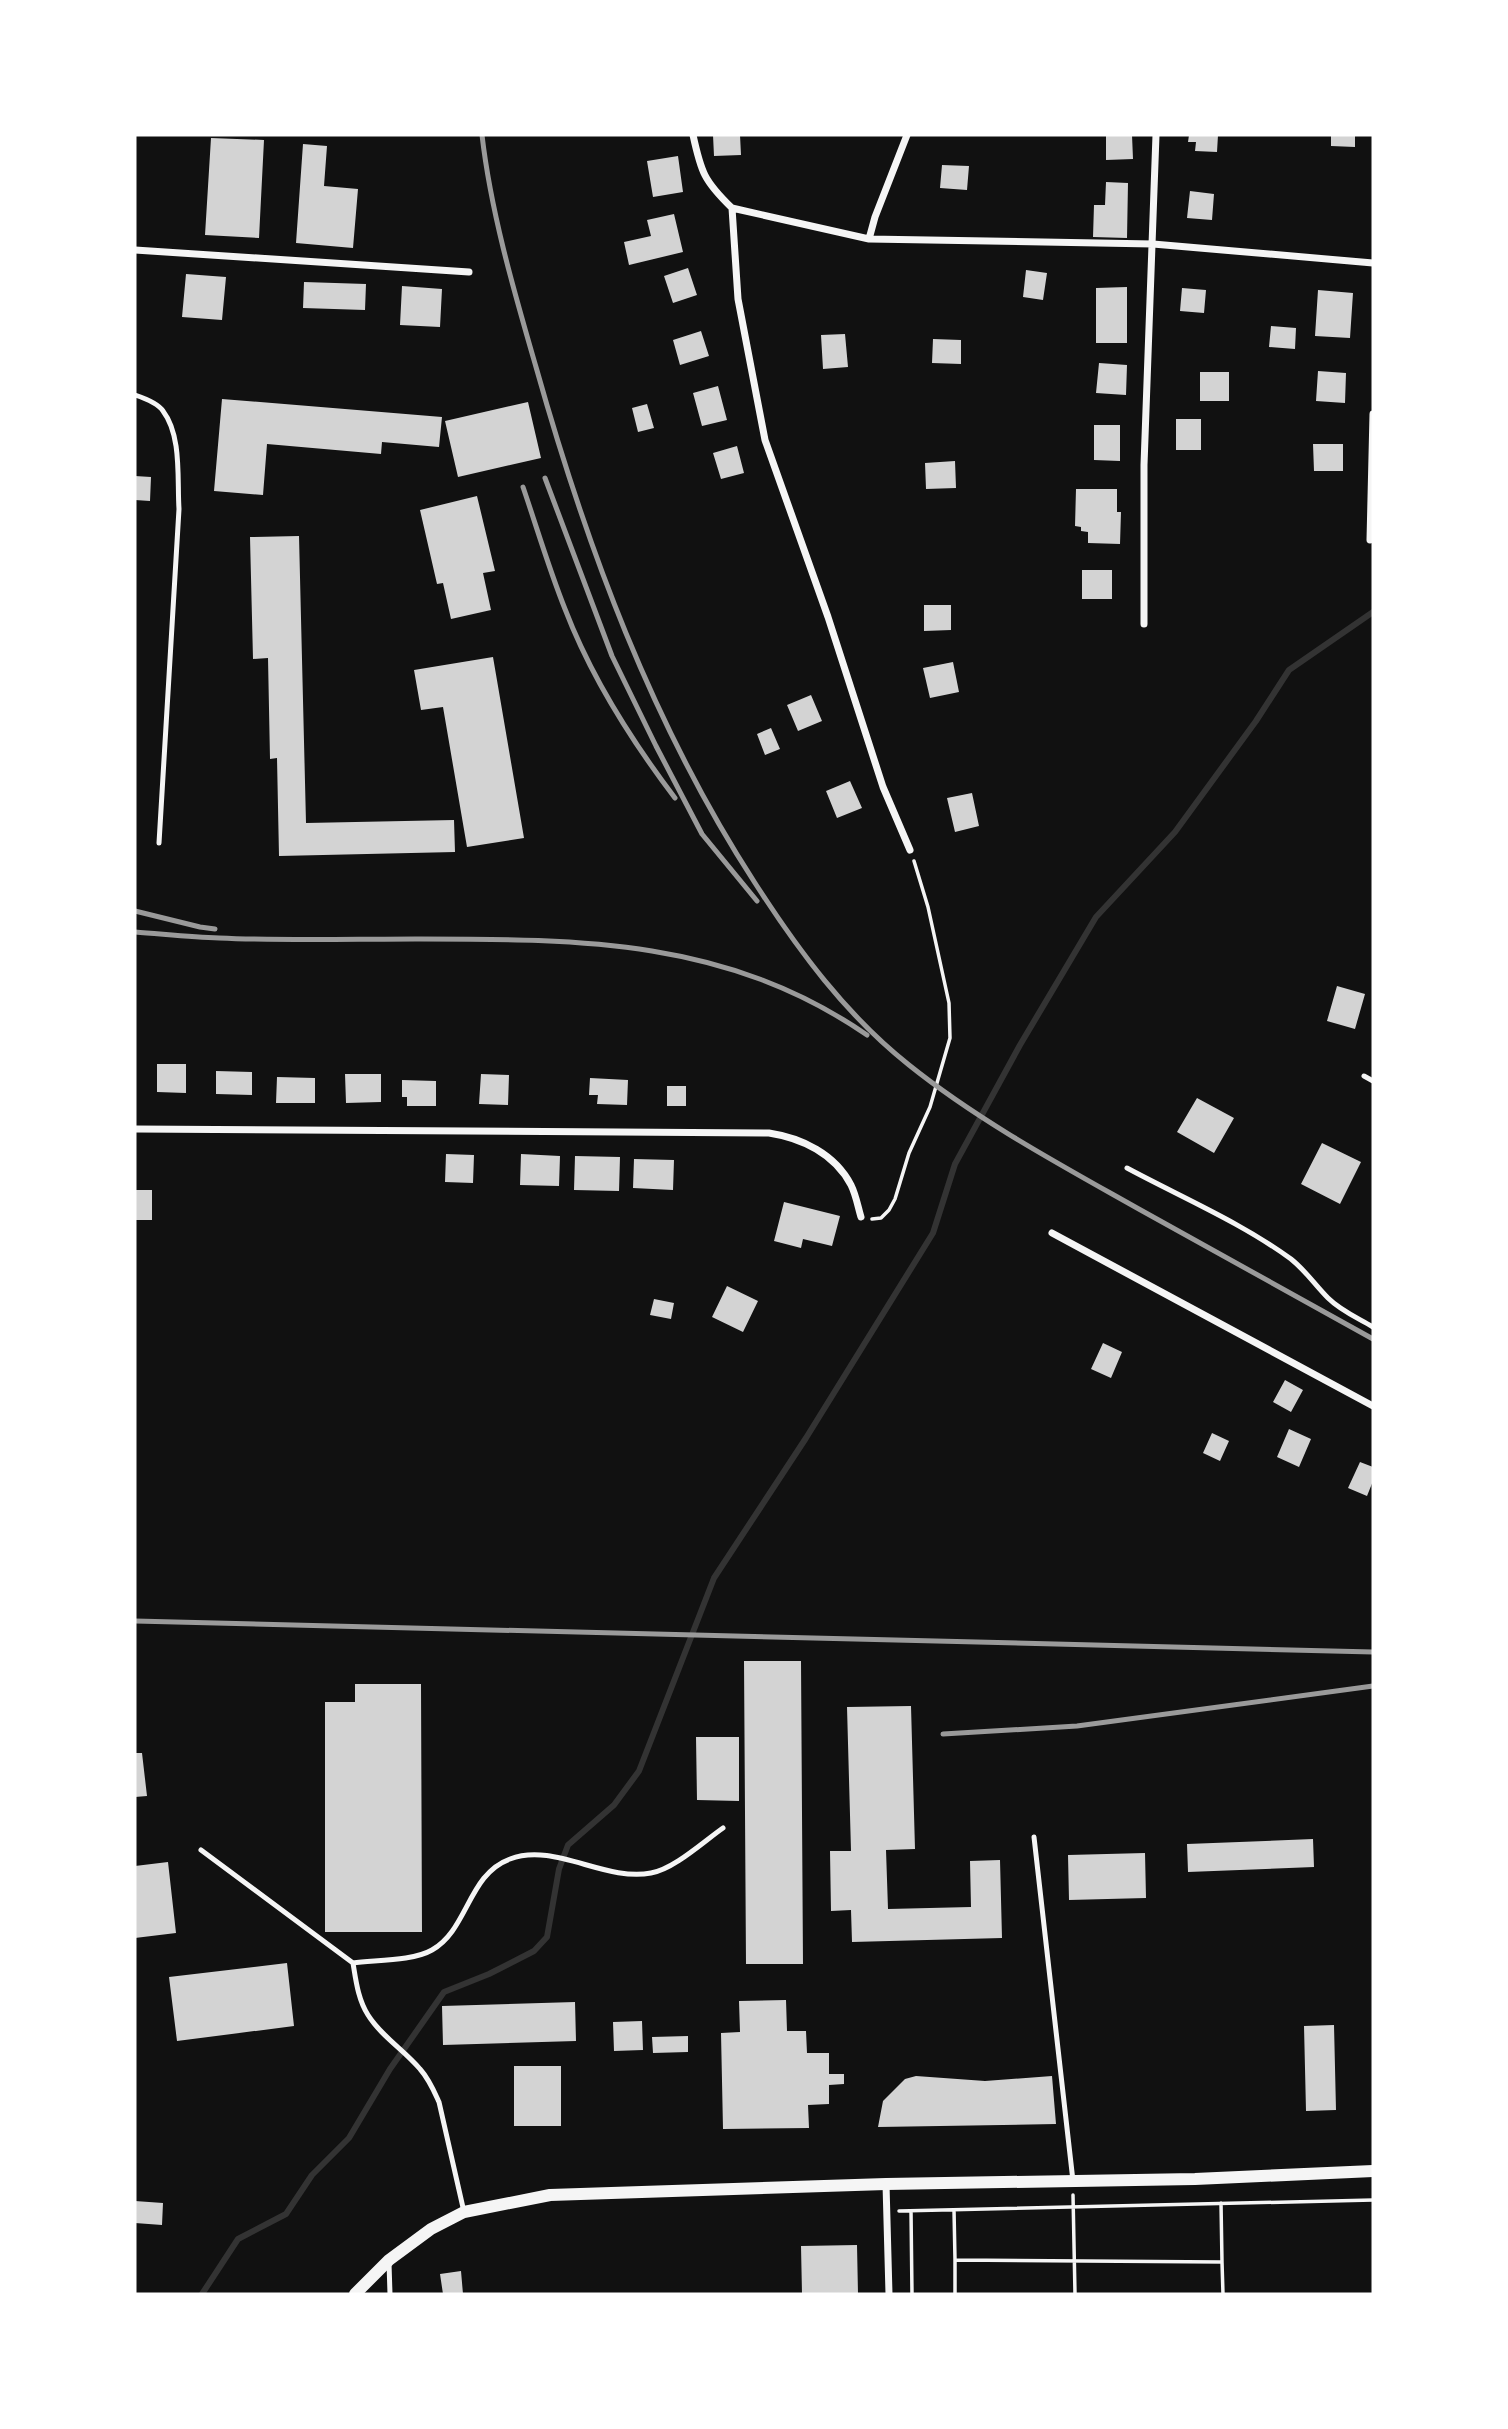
<svg xmlns="http://www.w3.org/2000/svg" width="1508" height="2429" font-family="'Noto Sans',sans-serif">
  <style>
    .lines { fill: none; stroke-linecap: round; stroke-linejoin: round }
    .stream { stroke: #333; stroke-width: 6 }
    .building { fill: #d3d3d3 }
    .path { stroke: #f5f5f5; stroke-width: 3.5 }
    .service { stroke: #f5f5f5; stroke-width: 5 }
    .minor { stroke: #f5f5f5; stroke-width: 7 }
    .tertiary { stroke: #f5f5f5; stroke-width: 12 }
    .rail { stroke: #9a9a9a; stroke-width: 5 }
  </style>
  <rect width="100%" height="100%" fill="#111"/>
  <g class="lines">
    <path class="stream" d="M202 2294 238 2239 286 2214 312 2175 349 2138 390 2069 444 1992 489 1974 534 1951 547 1937 559 1869 568 1845 614 1805 639 1771 714 1578 806 1438 933 1233 955 1164 1020 1045 1096 917 1175 832 1256 721 1289 670 1373 612"/>
  </g>
  <path class="building" d="M713 135H740L741 155 714 156Z
    M1106 135H1132L1133 159 1106 160Z
    M1189 135H1218L1217 152 1195 151 1196 142H1188Z
    M1331 135H1355V147L1331 146Z
    M211 138 264 140 259 238 205 235Z
    M303 144 327 146 324 186 358 189 353 248 296 243Z
    M678 156 683 192 653 197 647 161Z
    M942 165 969 166 967 190 940 188Z
    M1106 182 1128 183 1127 238 1093 237 1094 205H1105Z
    M1190 191 1214 194 1212 220 1187 218Z
    M674 214 683 252 629 265 624 242 651 236 647 220Z
    M688 268 697 295 673 303 664 276Z
    M1026 270 1047 273 1043 300 1023 297Z
    M186 274 226 277 222 320 182 317Z
    M304 282 366 284 365 310 303 308Z
    M402 286 442 289 440 327 400 325Z
    M1127 287V343H1096V288Z
    M1182 288 1206 290 1204 313 1180 311Z
    M1318 290 1353 293 1350 338 1315 336Z
    M1271 326 1296 328 1295 349 1269 347Z
    M701 331 709 356 680 365 673 340Z
    M845 334 848 367 823 369 821 335Z
    M933 339 961 340V364L932 363Z
    M1099 363 1127 365 1126 395 1096 393Z
    M1318 371 1346 373 1345 403 1316 401Z
    M1200 372H1229V401H1200Z
    M718 386 727 420 702 426 693 393Z
    M222 399 442 417 439 447 382 442 381 454 267 444 263 495 214 491Z
    M528 402 541 458 458 477 445 421Z
    M647 404 654 428 638 432 632 408Z
    M1176 419H1201V450H1176Z
    M1094 425H1120V461L1094 460Z
    M1313 444H1343V471H1314Z
    M737 446 744 473 721 479 713 453Z
    M955 461 956 488 926 489 925 463Z
    M135 476 151 477 150 501 135 500Z
    M1076 489H1117V512H1121L1120 544 1088 543V532L1081 531V527L1075 526Z
    M477 496 495 571 483 573 491 610 451 619 443 583 437 584 420 510Z
    M299 536 306 823 454 820 455 852 279 856 277 758 270 759 268 658 253 659 250 537Z
    M1082 570H1112V599H1082Z
    M924 605H951V630L924 631Z
    M493 657 524 838 467 847 443 707 421 710 414 670Z
    M953 662 959 692 930 698 923 668Z
    M811 695 822 721 798 731 787 705Z
    M771 728 780 749 765 755 757 734Z
    M850 781 862 808 837 818 826 791Z
    M972 793 979 826 955 832 947 798Z
    M1337 986 1365 994 1355 1029 1327 1021Z
    M157 1064H186V1093L157 1092Z
    M216 1071 252 1072V1095L216 1094Z
    M345 1074H381V1102L346 1103Z
    M481 1074 509 1075 508 1105 479 1104Z
    M277 1077 315 1078V1103H276Z
    M590 1078 628 1080 627 1105 597 1104 598 1095H589Z
    M402 1080 436 1081V1106H407V1097H402Z
    M667 1086H686V1106H667Z
    M1197 1098 1234 1118 1214 1153 1177 1132Z
    M1322 1143 1361 1162 1340 1204 1301 1184Z
    M446 1154 474 1155 473 1183 445 1182Z
    M521 1154 560 1156 559 1186 520 1185Z
    M575 1156 620 1157 619 1191 574 1190Z
    M634 1159 674 1160 673 1190 633 1188Z
    M135 1190H152V1220H135Z
    M784 1202 840 1216 832 1246 803 1239 801 1248 774 1241Z
    M727 1286 758 1301 743 1332 712 1317Z
    M654 1299 674 1303 671 1319 650 1315Z
    M1103 1343 1122 1352 1111 1378 1091 1369Z
    M1285 1380 1303 1390 1291 1412 1273 1402Z
    M1289 1429 1311 1439 1299 1467 1277 1457Z
    M1212 1433 1229 1441 1220 1461 1203 1453Z
    M1360 1462 1373 1467V1481L1367 1496 1348 1488Z
    M744 1661H801L803 1964H746Z
    M355 1684H421L422 1932H325V1702H355Z
    M911 1706 915 1849 886 1850 888 1909 971 1907 970 1861 1000 1860 1002 1938 852 1942 851 1910 831 1911 830 1851H851L847 1707Z
    M696 1737H739V1801L697 1800Z
    M135 1753H142L147 1796 135 1797Z
    M1313 1839 1314 1867 1188 1872 1187 1844Z
    M1145 1853 1146 1898 1069 1900 1068 1855Z
    M168 1862 176 1933 135 1938V1866Z
    M287 1963 294 2026 177 2041 169 1977Z
    M786 2000 787 2031H806L807 2053H829V2074H844V2084L829 2085V2104L808 2105 809 2128 723 2129 721 2033 740 2032 739 2001Z
    M575 2002 576 2041 443 2045 442 2006Z
    M642 2021 643 2050 614 2051 613 2022Z
    M1334 2025 1336 2110 1306 2111 1304 2026Z
    M688 2036V2052L653 2053 652 2037Z
    M514 2066H561V2126H514Z
    M916 2076 985 2081 1052 2076 1056 2124 878 2127 883 2101 905 2079Z
    M135 2201 163 2203 162 2225 135 2223Z
    M857 2245 858 2294H802L801 2246Z
    M461 2271 463 2294H443L440 2274Z"/>
  <g class="lines">
    <path class="path" d="M872 1219 881 1218 889 1210 895 1199 909 1153 930 1107 950 1038 949 1003 928 907 914 861
      M1073 2195 1075 2294
      M1221 2203 1222 2262
      M954 2210 955 2260
      M899 2211 1373 2200
      M911 2211 912 2294
      M955 2294V2260L1222 2262 1223 2294"/>
    <path class="service" d="M135 395C144 398 158 403 163 411 182 436 177 479 179 509L159 843
      M1364 1076 1373 1081
      M1127 1168C1181 1197 1242 1223 1291 1259 1306 1271 1315 1285 1328 1298 1341 1311 1358 1318 1373 1327
      M1034 1837 1073 2181
      M201 1850 353 1963C356 1981 358 1999 368 2015 381 2036 404 2050 420 2069 429 2079 434 2091 439 2102L464 2212
      M353 1963C376 1960 413 1961 432 1950 468 1930 468 1874 510 1859 554 1842 605 1882 651 1873 674 1869 703 1842 723 1828
      M389 2263 390 2294"/>
    <path class="minor" d="M693 135C701 172 704 181 732 208L738 299 765 440 828 617 883 787 910 850
      M732 208 869 239 1153 244 1373 263
      M869 239 875 217 907 135
      M135 250 469 272
      M1370 540 1373 414
      M1144 624V465L1156 135
      M135 1129 769 1133C802 1138 835 1154 851 1185 856 1195 858 1207 861 1217
      M1052 1233 1373 1406
      M886 2184 889 2294"/>
    <path class="tertiary" d="M355 2294 389 2260 431 2229 464 2212 550 2195 886 2184 1195 2179 1373 2171"/>
    <path class="rail" d="M482 135C491 213 514 291 536 367 587 548 652 724 755 883 798 950 846 1015 909 1065 979 1121 1059 1164 1137 1208 1216 1252 1295 1295 1373 1339
      M545 478 612 656 656 746 702 834 757 901
      M523 487C537 528 549 569 565 609 591 677 631 740 675 798
      M135 911 200 927 215 929
      M135 932C163 934 191 937 219 938 284 941 350 939 415 939 579 939 726 938 867 1035
      M135 1621 1373 1652
      M943 1734 1077 1726 1373 1686"/>
  </g>
  <rect width="1508" height="2429" fill="none" stroke="#ffffff" stroke-width="273"/>
</svg>
